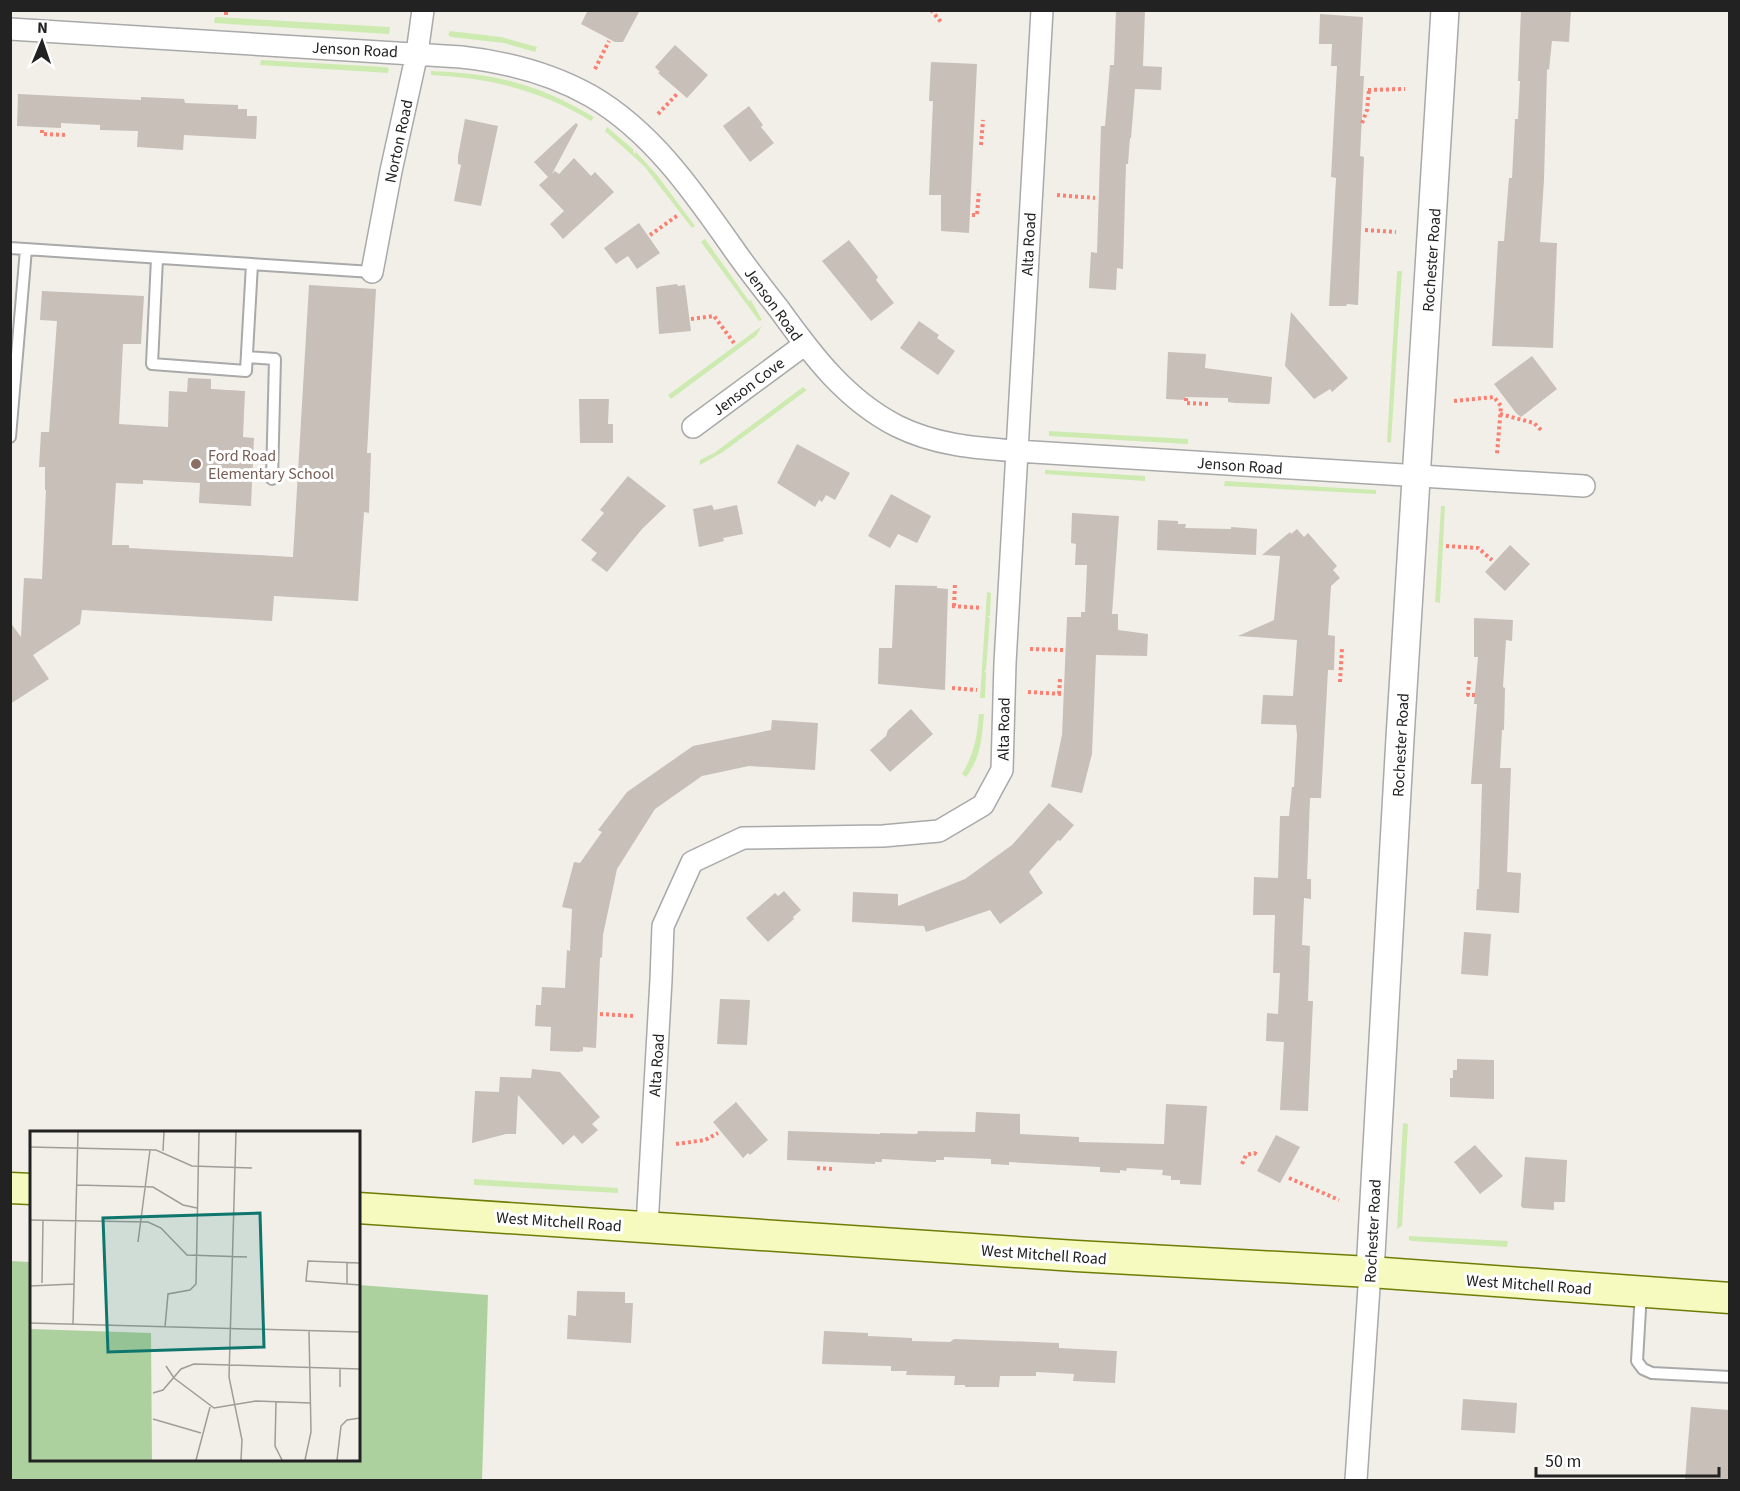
<svg xmlns="http://www.w3.org/2000/svg" width="1740" height="1491" font-family="'Source Sans 3',sans-serif">
  <style>
    .grass { fill: #cdebb0 }
    .forest { fill: #add19e }
    .building { fill: #c7bfb8 }
    .lines { fill: none; stroke-linecap: round; stroke-linejoin: round }
    .service-casing { stroke: #a9a9a9; stroke-width: 14 }
    .minor-casing { stroke: #a9a9a9; stroke-width: 24 }
    .tertiary-casing { stroke: #a9a9a9; stroke-width: 30 }
    .secondary-casing { stroke: #707d05; stroke-width: 33 }
    .path { stroke: #fa8072; stroke-width: 4; stroke-dasharray: 3 3; stroke-linecap: butt }
    .service { stroke: #fff; stroke-width: 10 }
    .minor { stroke: #fff; stroke-width: 21 }
    .tertiary { stroke: #fff; stroke-width: 27 }
    .secondary { stroke: #f7fabf; stroke-width: 30 }
    .education-dot { fill: #8d6e63; stroke: #fff; stroke-width: 2 }
    .labels { text-anchor: middle; stroke-width: 6; stroke-linejoin: round; paint-order: stroke }
    .street-label { font-size: 16px; fill: #222; stroke: #fff }
    .education-label { font-size: 16px; fill: #785e54; stroke: #fff; text-anchor: start }
    .inset-road { fill: none; stroke: #9f9d99; stroke-width: 1.5 }
    .view { fill: #0f766e; fill-opacity: 0.15; stroke: #0f766e; stroke-width: 3 }
    .inset-edge { fill: none; stroke: #222; stroke-width: 3 }
  </style>
  <rect width="100%" height="100%" fill="#f2efe9"/>
  <path class="grass" d="M215 17 390 27 389 34 214 23Z
    M450 31 501 37 537 47 535 52 504 43 451 37 448 35Z
    M261 60 385 67 389 68 388 73 260 65Z
    M431 71C497 74 536 83 594 117L591 121C541 90 489 78 431 75Z
    M607 127 634 150 633 151 634 154 636 152 657 175 695 226 692 228 644 166 605 131Z
    M705 239 749 301 751 300 762 320 759 321 701 242Z
    M1397 271H1402L1391 443 1387 442Z
    M762 326 756 336 671 399 668 395Z
    M803 387 807 390 723 452 700 465V460L714 453Z
    M1049 431 1188 439V444L1049 436Z
    M1045 470H1047L1145 476V481L1045 474Z
    M1225 481 1376 490V494L1224 486Z
    M1441 506H1445L1440 603 1435 602Z
    M987 592 991 593 990 616H987L990 618 986 670 984 671 986 673 985 698H980Z
    M979 714H984C982 737 981 758 966 777L962 774C974 754 977 737 979 714Z
    M1403 1123 1408 1124 1402 1226 1397 1229Z
    M474 1179 618 1188V1193L474 1185Z
    M1409 1236 1508 1241 1507 1247 1412 1241 1409 1240Z"/>
  <path class="forest" d="M10 1261 31 1262 32 1460H358L359 1285 488 1295 482 1480H11Z"/>
  <path class="building" d="M588 10H640L623 42H615L581 24Z
    M1116 10H1145L1143 66 1162 67 1161 90 1135 89 1131 138H1130L1128 164H1126L1123 269 1117 268 1116 290 1089 288 1091 252 1097 253 1101 126H1105L1110 65H1114Z
    M1521 10H1571L1569 42 1552 41 1549 70 1547 69 1544 180 1540 242 1557 243 1553 348 1492 346 1498 241H1504L1509 178H1512L1515 119H1518L1520 81H1518Z
    M1320 14 1363 17 1360 76H1364L1360 156 1364 157 1358 305 1347 304 1346 306H1329L1336 178 1331 177 1337 66H1331L1332 44H1319Z
    M675 45 708 75 687 98 658 73 660 72 655 67Z
    M931 62 977 64 969 233 941 231V195H929L933 101H929Z
    M18 94 141 100V97L184 99 185 103 238 105V109H247V116H257L256 139 184 135 183 150 137 147 138 131 100 130V125L61 123V128L17 126Z
    M749 106 763 125 761 127 774 143 750 162 723 126Z
    M465 119 498 126 481 206 454 201 461 165 458 164V156Z
    M576 123 578 125 552 174 555 171 559 174 574 158 591 176 595 172 614 192 563 239 550 224 564 211 539 185 548 177 534 162Z
    M639 223 660 253 637 269 628 256 616 264 604 248Z
    M849 240 878 277 876 280 894 303 871 321 822 261Z
    M677 284 678 286 685 285 691 331 659 334 656 287Z
    M309 285 376 289 367 453H371L369 513 364 512 358 601 274 596 272 621 82 610 80 624 33 655 49 679 10 704V622L21 637 24 578 42 579 46 490H45V467H39L41 432H49L57 321 40 320 42 291 144 296 141 344H123L119 424 168 427 169 391 187 392 188 378 211 379V389L245 391 243 437 254 438 251 506 199 503 200 483 143 480V484L116 483 112 545H129V548L293 557Z
    M1291 312 1348 378 1332 392 1330 389 1314 399 1285 366Z
    M919 321 939 335 937 338 955 351 938 375 900 348Z
    M1168 352 1206 354 1205 368 1272 377 1270 402 1269 404 1235 403 1228 402V398L1185 397V400L1166 399Z
    M1532 356 1557 389 1521 417 1516 413 1494 384Z
    M579 399H609L608 424H613V443H580Z
    M797 444 850 473 835 500 826 495 822 502 819 500 815 507 777 483Z
    M628 476 666 506 642 529 607 572 591 560 597 553 581 540 604 513 600 510Z
    M891 494 931 516 917 543 898 534 890 548 868 536Z
    M712 505 714 510 737 505 743 534 723 538 724 541 699 547 693 509Z
    M1072 513 1119 516 1112 614H1118V630L1148 634 1147 656 1096 655 1092 754 1082 793 1051 787 1062 735 1067 617H1081V612H1085L1087 565H1075L1076 544 1071 543Z
    M1158 520 1178 521V524H1186L1185 528 1231 529V527L1257 529 1256 555 1157 550Z
    M1297 529 1304 537 1308 533 1337 566 1333 570 1340 578 1331 586 1328 635 1335 636 1334 670H1328L1321 798H1310L1307 879H1311V899L1304 898 1302 945 1310 946 1308 1001H1313L1308 1111 1280 1110 1284 1042 1266 1041 1267 1013 1278 1014 1280 973H1273L1275 915H1253L1254 877 1278 878 1280 816H1289L1292 787H1294L1297 735 1296 725 1261 724 1263 695 1293 696 1297 640 1238 636 1274 620 1280 556 1262 555 1290 532 1291 534Z
    M1510 545 1530 564 1505 591 1485 572Z
    M895 585 937 586V588L948 589 945 690 878 684 879 648H892Z
    M1474 618 1513 620 1512 641 1506 640 1503 687 1505 688 1504 730H1502L1500 768H1511L1507 872 1521 873 1519 913 1476 910 1477 889H1479L1482 784H1471L1477 704H1474L1478 657H1474Z
    M911 709 933 734 890 772 870 750 886 736 888 730Z
    M772 720 818 723 815 770 749 766 702 776 655 809 617 869 603 935 602 957 600 958 596 1048 583 1047V1051L579 1052 550 1051 551 1027 535 1026 536 1005H541L542 987 565 988 567 950 570 951 572 909 562 907 574 862 580 863 602 832 598 830 627 792 693 746 771 730Z
    M1049 803 1074 825 1060 841 1058 840 1029 872 1043 893 1000 924 990 910 926 932 924 926 852 922 853 892 898 894V906L965 879 1012 845Z
    M784 891 801 910 793 917 794 919 768 942 746 918 775 893 778 896Z
    M1464 932 1491 934 1488 976 1461 974Z
    M720 999 750 1000 747 1045 717 1044Z
    M1457 1059 1494 1060V1099L1450 1097V1078H1453V1070H1457Z
    M532 1069 560 1072 600 1117 592 1124 598 1130 582 1144 574 1135 563 1145 518 1095 516 1134H506L472 1143 475 1091 499 1092 500 1077 531 1078Z
    M736 1102 768 1140 750 1155 748 1153 743 1158 713 1122Z
    M1166 1104 1207 1106 1201 1185 1180 1184V1180H1171V1176L1162 1175 1163 1170 1127 1168 1126 1171 1120 1170V1173L1100 1172V1167L1009 1162V1165L991 1164V1159L944 1157V1160H936V1162L882 1159V1162H875V1164L787 1160 788 1131 880 1134V1133L917 1134 918 1131 975 1132 976 1112 1020 1114V1134L1079 1137V1142L1164 1144Z
    M1276 1135 1300 1147 1280 1183 1257 1171Z
    M1475 1145 1503 1176 1480 1194 1454 1162Z
    M1525 1157 1567 1160 1565 1202H1554V1210L1523 1208 1521 1206Z
    M577 1291 625 1292V1303H633L631 1343 567 1339 568 1315 576 1316Z
    M824 1331 868 1333V1336L912 1338V1341L950 1342 954 1339 1059 1343V1348L1117 1351 1115 1383 1073 1381 1074 1374 1036 1372V1376H1000L999 1387H965V1385H954L955 1376 906 1375 907 1371H891V1366L822 1364Z
    M1463 1399 1517 1403 1515 1433 1461 1430Z
    M1691 1407 1730 1410V1480H1685Z"/>
  <g class="lines">
    <g class="service-casing">
      <path id="service" d="M10 248 372 272
        M157 258 152 364 246 371 252 264
        M247 357 275 359 272 479
        M10 437 26 249
        M1641 1292 1637 1361 1643 1369 1652 1373 1730 1377"/>
    </g>
    <g class="minor-casing">
      <path id="minor" d="M10 29 461 57C507 62 550 73 591 96 653 132 695 194 735 251 749 271 764 290 779 309 812 355 846 400 897 426 935 445 975 448 1016 451L1584 486
        M372 272 391 171 417 53 423 10
        M693 427 804 345
        M647 1226 661 980 663 926 692 862 743 838 883 836 939 831 983 805 1002 770 1005 663 1042 10
        M1356 1480 1370 1272"/>
    </g>
    <g class="tertiary-casing">
      <path id="tertiary" d="M1370 1272 1400 738 1445 10"/>
    </g>
    <g class="secondary-casing">
      <path id="secondary" d="M10 1188 32 1189
        M358 1208 1076 1256 1370 1272 1730 1298"/>
    </g>
    <path class="path" d="M931 10 941 22
      M170 12V10
      M226 15V10
      M595 69 609 41
      M1368 90 1405 89
      M658 114 678 93
      M1362 123 1367 110 1369 90
      M42 130V134L66 135
      M981 145 983 120
      M1057 195 1095 198
      M972 215H977L979 190
      M1365 230 1396 232
      M650 235 678 215
      M691 319 714 316 734 343
      M1186 398V403L1210 404
      M1454 401 1494 397 1501 406 1497 454
      M1500 414 1534 423 1541 430
      M1446 546 1478 548 1492 560
      M952 606 982 608
      M954 606 955 582
      M1030 649 1064 650
      M1469 681 1468 695H1475
      M1340 682 1342 648
      M952 688 977 690
      M1028 692 1062 694
      M1059 694 1060 679
      M600 1014 633 1016
      M676 1144 705 1140 718 1133
      M1242 1164 1246 1155 1254 1153 1259 1155
      M817 1168 833 1169
      M1289 1178 1339 1200"/>
    <use href="#service" class="service"/>
    <use href="#minor" class="minor"/>
    <use href="#tertiary" class="tertiary"/>
    <use href="#secondary" class="secondary"/>
  </g>
  <circle class="education-dot" cx="196" cy="464" r="6"/>
  <g class="labels">
    <g class="street-label">
      <text transform="translate(355 49) rotate(3)" y="6">Jenson Road</text>
      <text transform="translate(398 141) rotate(-78)" y="6">Norton Road</text>
      <text transform="translate(1028 244) rotate(-87)" y="6">Alta Road</text>
      <text transform="translate(1431 260) rotate(-86)" y="6">Rochester Road</text>
      <text transform="translate(774 304) rotate(54)" y="6">Jenson Road</text>
      <text transform="translate(748 386) rotate(-37)" y="6">Jenson Cove</text>
      <text transform="translate(1240 465) rotate(4)" y="6">Jenson Road</text>
      <text transform="translate(1003 729) rotate(-89)" y="6">Alta Road</text>
      <text transform="translate(1400 745) rotate(-87)" y="6">Rochester Road</text>
      <text transform="translate(656 1065) rotate(-86)" y="6">Alta Road</text>
      <text transform="translate(559 1221) rotate(4)" y="6">West Mitchell Road</text>
      <text transform="translate(1372 1231) rotate(-87)" y="6">Rochester Road</text>
      <text transform="translate(1044 1254) rotate(4)" y="6">West Mitchell Road</text>
      <text transform="translate(1529 1284) rotate(4)" y="6">West Mitchell Road</text>
    </g>
    <g class="education-label">
      <text x="208" y="461">Ford Road<tspan x="208" dy="18">Elementary School</tspan></text>
    </g>
  </g>
  <g transform="translate(30 1131)">
    <rect width="330" height="330" fill="#f2efe9"/>
    <path d="M0 198 121 202 122 329H0Z" fill="#add19e"/>
    <path class="inset-road" d="M206 1 199 246 212 309 211 329M0 16 126 19 162 35 222 37M133 20 134 1M47 54 123 56 153 74 167 77M0 89 118 91 131 97 157 124 217 126M108 111 120 19M330 132 278 130 276 150 330 154M12 152 13 89M317 153V131M0 155 44 153M0 192 330 201M43 193 48 1M135 196 138 163 160 159 166 153 169 1M136 235 144 247 184 277 226 270 281 272M310 256V237M123 262 133 259 151 238 164 233 330 238M246 271 245 315 252 329M123 288 171 302M166 329 180 276M275 329 281 301 279 200M307 329 311 295 317 289 330 287"/>
    <path class="view" d="M230 82 234 216 78 221 73 87Z"/>
    <rect width="330" height="330" class="inset-edge"/>
  </g>
  <rect width="1740" height="1491" fill="none" stroke="#222222" stroke-width="24"/>
  <g transform="translate(42 42) rotate(2)" stroke="#ffffff" stroke-width="4.5" paint-order="stroke">
  <path d="M0-4.5L10 22L0 15L-10 22Z" fill="#222222"/>
  <text y="-9" font-size="16" font-weight="bold" text-anchor="middle" fill="#222222">N</text>
  </g>
  <path d="M1536 1467v9h183v-9" fill="none" stroke="#222222" stroke-width="3"/>
  <text x="1545" y="1467" font-size="18" fill="#222222" stroke="#ffffff" stroke-width="4.5" paint-order="stroke">50 m</text>
</svg>
